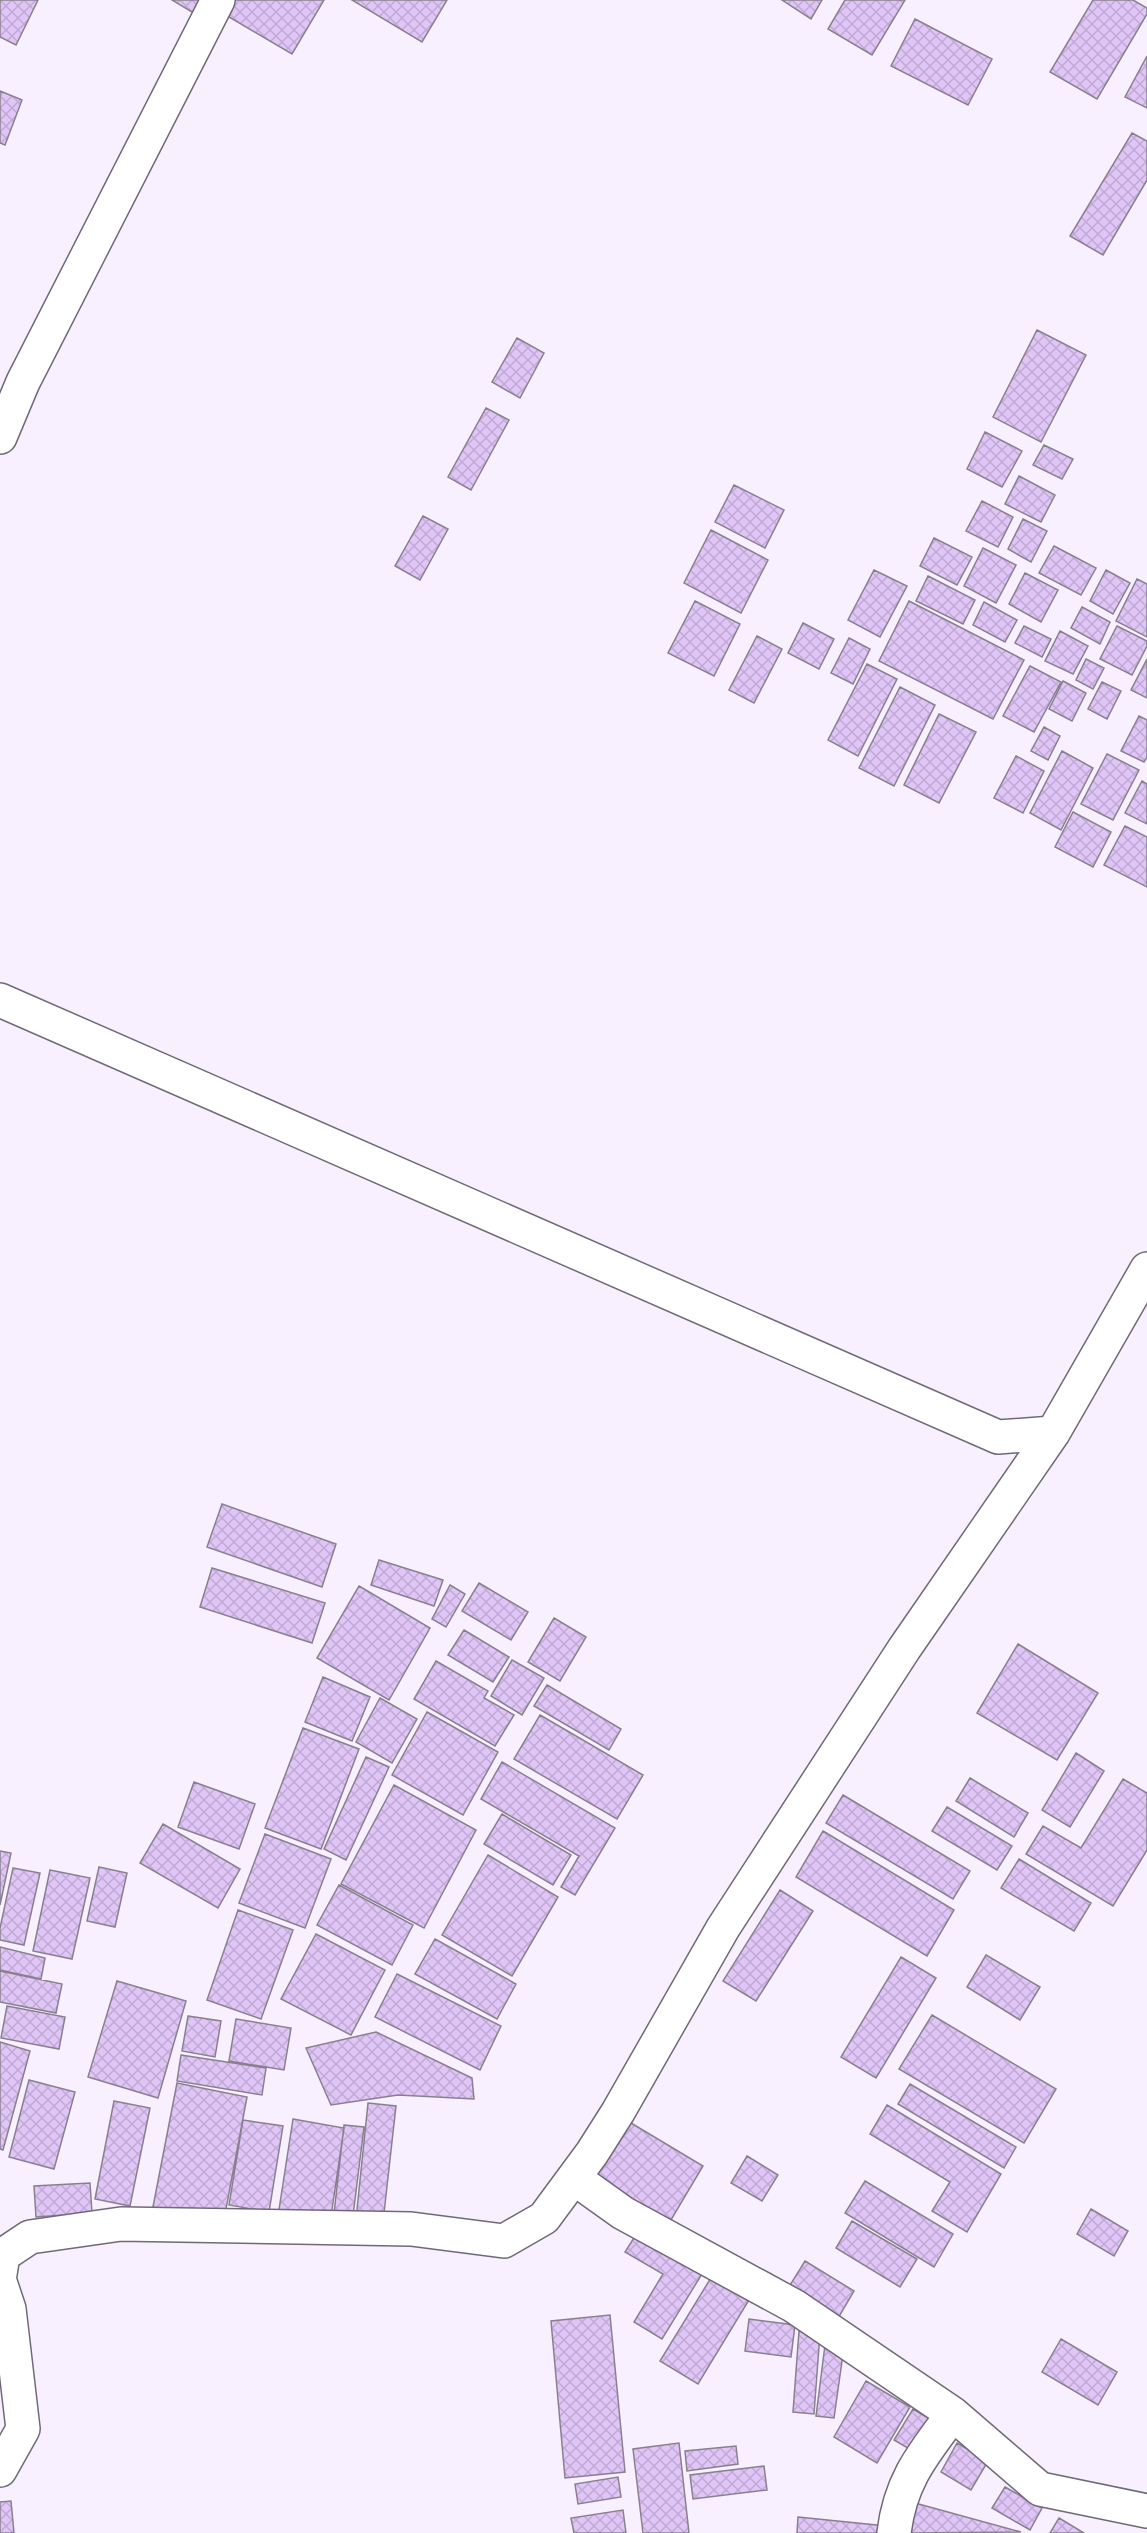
<svg xmlns="http://www.w3.org/2000/svg" width="1147" height="2533" font-family="'Alegreya Sans',sans-serif">
  <style>
    .building { fill: url(#building-cross-hatch); stroke: #88808f; stroke-width: 1.5 }
    .lines { fill: none; stroke-linecap: round; stroke-linejoin: round }
    .minor-casing { stroke: #716978; stroke-width: 36 }
    .minor { stroke: #fff; stroke-width: 33 }
  </style>
  <defs>
    <pattern id="building-cross-hatch" width="8" height="8" patternUnits="userSpaceOnUse" patternTransform="scale(1.5)"><rect width="8" height="8" fill="#e0c5f7"/><path d="M0 0l8 8M0 8l8-8" fill="none" stroke="#c0a9d4"/></pattern>
  </defs>
  <rect width="100%" height="100%" fill="#f8f0fe"/>
  <path class="building" d="M0 0H38L16 45 0 37Z
    M172 0H206L197 15Z
    M233 0H324L292 54 224 14Z
    M352 0H447L422 42Z
    M782 0H822L811 19Z
    M845 0H905L872 55 828 29Z
    M1093 0H1133L1147 8V14L1097 99 1050 72Z
    M915 19 992 59 968 105 891 66Z
    M1147 56V108L1125 97Z
    M0 91 22 100 5 145 0 143Z
    M1132 133 1147 141V180L1103 255 1070 236Z
    M1037 330 1086 355 1041 442 993 417Z
    M517 338 544 353 520 398 492 382Z
    M486 408 509 420 471 490 448 477Z
    M985 432 1022 451 1002 487 967 469Z
    M1044 445 1073 459 1062 479 1033 465Z
    M1019 476 1055 495 1041 522 1005 504Z
    M734 485 784 510 765 548 715 522Z
    M982 501 1013 517 998 547 966 531Z
    M423 516 448 529 420 580 395 566Z
    M1023 519 1047 531 1031 562 1008 549Z
    M711 530 768 560 741 613 684 583Z
    M934 538 972 557 957 585 920 566Z
    M1054 546 1096 568 1081 595 1039 573Z
    M983 548 1016 565 996 603 964 586Z
    M874 570 907 586 880 637 848 620Z
    M1106 570 1130 583 1113 614 1090 601Z
    M1025 573 1058 590 1041 622 1009 604Z
    M928 576 975 600 963 624 916 601Z
    M1137 579 1147 584V637L1116 621Z
    M695 601 740 624 714 676 668 653Z
    M909 601 1024 660 993 719 879 661Z
    M984 602 1017 620 1005 642 973 625Z
    M1082 607 1110 622 1100 644 1071 628Z
    M803 623 834 639 819 669 788 653Z
    M1024 626 1051 639 1042 657 1015 643Z
    M1117 626 1147 641V646L1132 675 1100 659Z
    M1060 631 1088 646 1073 674 1045 661Z
    M757 636 782 649 754 703 729 690Z
    M849 638 870 649 853 684 831 673Z
    M1086 659 1104 668 1093 689 1076 680Z
    M1147 659V698L1131 690Z
    M867 664 897 679 858 756 828 740Z
    M1030 666 1061 682 1034 732 1003 716Z
    M1063 681 1086 693 1072 721 1049 709Z
    M1102 682 1121 691 1107 719 1088 709Z
    M900 687 935 705 894 786 859 768Z
    M939 714 976 732 939 803 904 785Z
    M1139 716 1147 720V757L1144 762 1121 751Z
    M1044 727 1060 736 1048 760 1031 751Z
    M1062 751 1093 768 1061 830 1030 813Z
    M1107 754 1139 770 1113 820 1081 804Z
    M1016 756 1044 771 1023 813 994 798Z
    M1142 781 1147 784V824L1125 813Z
    M1073 812 1111 832 1093 867 1055 847Z
    M1125 826 1147 837V887L1104 865Z
    M222 1504 336 1544 322 1587 207 1547Z
    M379 1560 443 1580 434 1606 371 1585Z
    M212 1568 325 1603 312 1643 200 1607Z
    M479 1583 528 1612 511 1640 462 1611Z
    M450 1585 465 1594 446 1627 432 1619Z
    M359 1586 430 1628 389 1700 317 1658Z
    M554 1618 586 1637 560 1681 528 1662Z
    M464 1630 509 1657 493 1682 448 1655Z
    M1018 1644 1098 1693 1057 1760 977 1713Z
    M512 1660 544 1678 522 1715 491 1696Z
    M436 1661 488 1691 484 1698 514 1715 495 1746 414 1699Z
    M323 1677 370 1697 352 1741 305 1722Z
    M547 1685 621 1729 609 1750 534 1706Z
    M380 1698 417 1719 392 1763 356 1742Z
    M427 1712 498 1752 463 1815 392 1775Z
    M540 1715 643 1775 617 1819 514 1759Z
    M303 1728 359 1749 321 1849 265 1828Z
    M1076 1753 1104 1771 1070 1827 1042 1810Z
    M366 1757 389 1767 346 1860 324 1849Z
    M502 1762 615 1828 575 1895 561 1887 579 1856 481 1799Z
    M970 1778 1028 1813 1014 1837 956 1801Z
    M1123 1779 1147 1793V1850L1113 1906 1026 1854 1043 1826 1081 1848Z
    M194 1782 255 1804 239 1849 178 1827Z
    M394 1785 476 1830 424 1928 341 1884Z
    M843 1795 970 1871 953 1899 826 1823Z
    M947 1807 1012 1846 997 1870 932 1831Z
    M502 1814 571 1855 553 1885 484 1844Z
    M163 1824 240 1869 218 1908 140 1863Z
    M823 1831 954 1910 927 1956 796 1877Z
    M265 1834 331 1859 305 1928 239 1903Z
    M0 1851 11 1853 0 1905Z
    M488 1855 558 1897 512 1976 442 1935Z
    M1019 1859 1091 1903 1074 1931 1001 1888Z
    M99 1867 127 1873 115 1927 87 1921Z
    M13 1868 40 1873 24 1945 0 1940V1928Z
    M50 1870 90 1878 72 1959 33 1951Z
    M339 1885 413 1925 392 1965 317 1925Z
    M780 1890 813 1911 756 2001 723 1981Z
    M238 1910 293 1930 261 2019 207 2000Z
    M316 1934 385 1970 351 2035 281 1999Z
    M435 1939 516 1984 497 2019 415 1974Z
    M0 1947 45 1958 41 1979 0 1970Z
    M986 1955 1040 1987 1020 2020 967 1987Z
    M901 1957 936 1978 876 2078 841 2057Z
    M0 1971 62 1984 56 2013 0 2002Z
    M397 1974 501 2026 480 2070 375 2017Z
    M117 1981 186 2001 158 2098 88 2077Z
    M7 2006 65 2017 59 2049 1 2038Z
    M932 2015 1056 2089 1024 2143 899 2069Z
    M188 2016 221 2021 215 2057 182 2051Z
    M236 2019 291 2028 284 2070 229 2061Z
    M376 2032 472 2078 474 2099 398 2095 331 2105 306 2048Z
    M0 2042 30 2051 3 2150 0 2149Z
    M181 2055 266 2068 262 2095 177 2081Z
    M29 2080 75 2092 54 2169 9 2157Z
    M177 2083 247 2097 223 2225 152 2212Z
    M910 2084 1016 2147 1004 2168 898 2104Z
    M114 2101 150 2108 130 2206 95 2199Z
    M368 2103 396 2106 383 2222 356 2219Z
    M887 2105 1001 2174 967 2232 932 2211 950 2182 870 2134Z
    M293 2119 344 2128 330 2223 278 2216Z
    M243 2120 283 2126 269 2212 229 2205Z
    M626 2120 703 2166 665 2230 588 2184Z
    M344 2125 364 2127 352 2224 333 2222Z
    M747 2156 778 2175 762 2201 731 2183Z
    M865 2181 953 2234 934 2267 845 2213Z
    M90 2183 92 2213 36 2217 34 2186Z
    M1091 2209 1128 2231 1114 2256 1077 2234Z
    M852 2221 917 2259 900 2287 836 2248Z
    M639 2230 705 2269 662 2339 634 2322 663 2274 625 2252Z
    M805 2261 854 2291 837 2320 787 2290Z
    M717 2268 755 2290 698 2384 660 2361Z
    M610 2315 625 2472 565 2478 551 2321Z
    M749 2319 795 2325 791 2357 745 2351Z
    M799 2331 820 2333 814 2414 793 2412Z
    M1061 2339 1117 2372 1098 2405 1042 2372Z
    M825 2345 844 2347 834 2418 816 2416Z
    M866 2381 910 2407 877 2463 834 2437Z
    M913 2409 937 2423 918 2454 894 2440Z
    M679 2443 689 2533H643L633 2449Z
    M957 2443 988 2461 971 2490 941 2472Z
    M736 2446 738 2464 687 2471 685 2451Z
    M764 2466 767 2490 693 2499 690 2475Z
    M618 2477 621 2497 578 2504 575 2484Z
    M1005 2487 1042 2508 1030 2530 992 2508Z
    M11 2501 14 2533H0V2502Z
    M915 2503 1021 2532 907 2533Z
    M623 2510 626 2533H574L571 2518Z
    M798 2517 886 2526 885 2533H797Z
    M1059 2518 1084 2533H1050Z"/>
  <g class="lines">
    <g class="minor-casing">
      <path id="minor" d="M0 437 23 382 218 0
        M0 1000 998 1437 1053 1433
        M574 2178 623 2213 794 2306 953 2414C923 2454 900 2481 894 2533
        M0 2274 3 2255 30 2237 121 2224 411 2229 504 2241 544 2218 592 2153 618 2112 723 1928 904 1649 1053 1433 1147 1269
        M0 2282 9 2309 23 2429 0 2470
        M953 2414 1040 2489 1147 2511"/>
    </g>
    <use href="#minor" class="minor"/>
  </g>
</svg>
